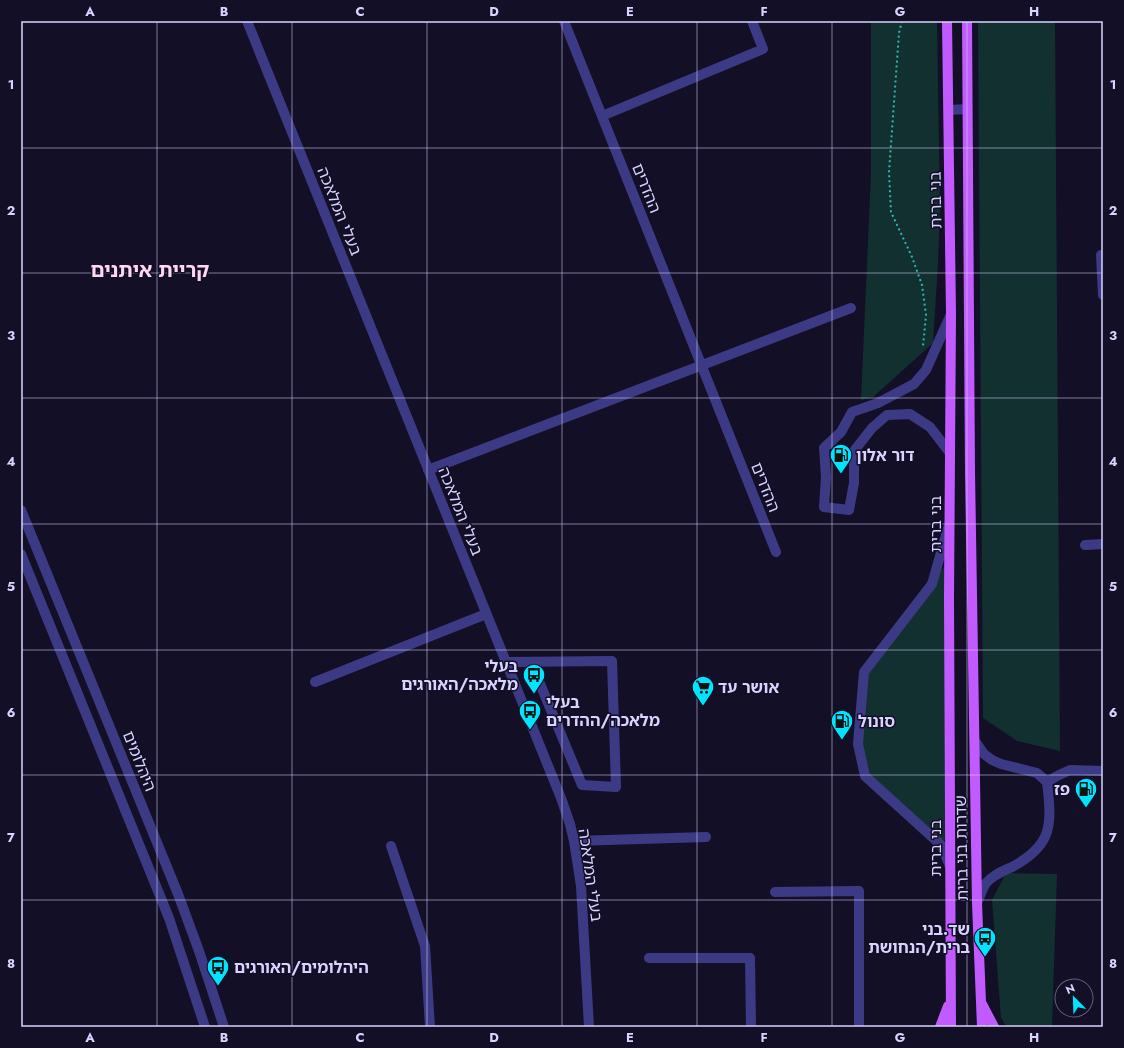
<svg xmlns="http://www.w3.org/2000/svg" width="1124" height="1048" font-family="Jost,'Noto Sans Hebrew',sans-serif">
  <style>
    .green { fill: #12302f }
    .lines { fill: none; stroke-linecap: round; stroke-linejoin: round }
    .path { stroke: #2fb8b0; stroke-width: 2; stroke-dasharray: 2 3; stroke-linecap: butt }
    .minor { stroke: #3d3a85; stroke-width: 10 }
    .major { stroke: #c25bff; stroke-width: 10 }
    .grid { fill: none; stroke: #d9d4ff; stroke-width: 1; stroke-opacity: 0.55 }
    .labels { text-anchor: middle; stroke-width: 3; stroke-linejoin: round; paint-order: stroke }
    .street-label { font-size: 16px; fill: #d9d4ff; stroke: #130f26 }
    .poi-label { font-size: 16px; font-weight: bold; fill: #d9d4ff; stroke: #130f26; text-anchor: start }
    .district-label { font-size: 20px; font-weight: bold; fill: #ffd6f0; stroke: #130f26 }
    .neatline { fill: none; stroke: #d9d4ff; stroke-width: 1.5 }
    .grid-label { font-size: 13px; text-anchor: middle; font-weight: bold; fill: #d9d4ff }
  </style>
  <rect width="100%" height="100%" fill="#130f26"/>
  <path class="green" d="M871 21H937L940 208 938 264 933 343 873 397 861 400 871 174Z
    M978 21H1055L1060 751 1017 741 983 718Z
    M950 559V832L941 845 865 776 858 744 864 672Z
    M1006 873 1057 874 1052 1027H1007L1001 1018 992 900Z"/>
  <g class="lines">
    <path class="path" d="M902 21 899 33 889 172 891 212 912 257 922 285 926 315 923 346 924 348"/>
    <path class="minor" d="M247 21 561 798 570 824 574 841 581 886 589 1027
      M564 21 776 552
      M949 110 967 109
      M602 116 763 49 752 21
      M1103 255H1101L1103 295
      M950 453 930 427 910 414 887 415 872 428 854 451V483L849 510 824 507 826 477 824 448 841 432 852 412 878 403 914 384 926 370 951 314
      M428 470 851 308
      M21 510 178 894 199 951 224 1027
      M948 528 932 584 864 672 858 744 865 776 941 845 950 866
      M1085 545 1103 544
      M21 554 169 918 205 1027
      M506 662 612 661 616 787 582 785 531 662
      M315 682 486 614
      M975 741 984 754 992 760 1001 764 1037 773 1047 782C1052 825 1053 845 1012 867 1003 871 993 875 986 883 982 889 980 897 977 903
      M1047 782 1057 776 1070 770 1103 771
      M574 841 706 837
      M391 846 425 946 430 1027
      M775 892 859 891V1027
      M649 958H750L751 1027"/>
    <path class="major" d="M947 21 951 314 949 598 951 1027
      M967 21 970 472 977 903 982 1027
      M982 1004 994 1027
      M940 1027 948 1006"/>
  </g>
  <path class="grid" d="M157 21V1027M292 21V1027M427 21V1027M562 21V1027M697 21V1027M832 21V1027M967 21V1027M21 148H1103M21 273H1103M21 398H1103M21 524H1103M21 650H1103M21 775H1103M21 900H1103"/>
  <defs>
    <g id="fuel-pin" transform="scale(1.15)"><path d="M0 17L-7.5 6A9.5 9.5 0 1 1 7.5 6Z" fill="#00e5ff" stroke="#130f26"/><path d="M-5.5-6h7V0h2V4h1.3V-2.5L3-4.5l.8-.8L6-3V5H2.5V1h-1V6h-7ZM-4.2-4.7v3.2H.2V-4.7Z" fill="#111"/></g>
    <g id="bus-pin" transform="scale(1.15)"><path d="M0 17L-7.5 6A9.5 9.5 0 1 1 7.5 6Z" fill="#00e5ff" stroke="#130f26"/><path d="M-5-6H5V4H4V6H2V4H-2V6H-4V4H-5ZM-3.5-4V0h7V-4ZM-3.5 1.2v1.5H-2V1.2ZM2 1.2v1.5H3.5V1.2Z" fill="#111"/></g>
    <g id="supermarket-pin" transform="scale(1.15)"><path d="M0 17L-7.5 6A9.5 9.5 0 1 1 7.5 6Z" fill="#00e5ff" stroke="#130f26"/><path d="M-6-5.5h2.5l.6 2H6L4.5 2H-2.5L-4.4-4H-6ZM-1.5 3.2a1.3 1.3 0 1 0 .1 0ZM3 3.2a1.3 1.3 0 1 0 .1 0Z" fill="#111"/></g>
  </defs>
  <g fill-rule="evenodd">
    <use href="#fuel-pin" x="841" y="455"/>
    <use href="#bus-pin" x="534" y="675"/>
    <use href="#supermarket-pin" x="703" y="687"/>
    <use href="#bus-pin" x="530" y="711"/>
    <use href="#fuel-pin" x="842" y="721"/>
    <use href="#fuel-pin" x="1086" y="789"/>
    <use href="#bus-pin" x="985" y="938"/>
    <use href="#bus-pin" x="218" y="967"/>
  </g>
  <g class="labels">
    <g class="street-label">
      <text transform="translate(647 188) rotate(68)" y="6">ההדרים</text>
      <text transform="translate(935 200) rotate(-91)" y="6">בני ברית</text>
      <text transform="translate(340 211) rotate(68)" y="6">בעלי המלאכה</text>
      <text transform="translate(766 487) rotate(68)" y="6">ההדרים</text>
      <text transform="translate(461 511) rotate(68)" y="6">בעלי המלאכה</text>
      <text transform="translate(935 524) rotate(-90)" y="6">בני ברית</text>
      <text transform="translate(140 761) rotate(68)" y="6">היהלומים</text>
      <text transform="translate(935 848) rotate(-90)" y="6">בני ברית</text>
      <text transform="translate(961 848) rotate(-91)" y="6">שדרות בני ברית</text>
      <text transform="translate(591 875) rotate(82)" y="6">בעלי המלאכה</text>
    </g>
    <g class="poi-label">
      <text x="856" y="461">דור אלון</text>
      <text x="518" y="672" text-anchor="end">בעלי<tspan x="518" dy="18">מלאכה/האורגים</tspan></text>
      <text x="718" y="693">אושר עד</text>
      <text x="546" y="708">בעלי<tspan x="546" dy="18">מלאכה/ההדרים</tspan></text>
      <text x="858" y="727">סונול</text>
      <text x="1070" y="795" text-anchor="end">פז</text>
      <text x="970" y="935" text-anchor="end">שד.בני<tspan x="970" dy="18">ברית/הנחושת</tspan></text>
      <text x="234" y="973">היהלומים/האורגים</text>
    </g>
    <g class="district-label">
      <text x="150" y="277">קריית איתנים</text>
    </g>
  </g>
  <rect width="1124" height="1048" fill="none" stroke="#130f26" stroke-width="44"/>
  <g transform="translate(1074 998) rotate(337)"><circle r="19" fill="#130f26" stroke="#625e7d"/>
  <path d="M0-3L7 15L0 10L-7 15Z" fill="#00e5ff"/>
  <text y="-6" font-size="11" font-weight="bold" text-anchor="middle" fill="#d9d4ff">N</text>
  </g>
  <rect x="22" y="22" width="1080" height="1004" class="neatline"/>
  <g class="grid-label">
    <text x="90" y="16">A</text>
    <text x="224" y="16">B</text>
    <text x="360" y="16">C</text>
    <text x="494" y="16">D</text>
    <text x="630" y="16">E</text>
    <text x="764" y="16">F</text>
    <text x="900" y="16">G</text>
    <text x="1034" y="16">H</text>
    <text x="11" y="89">1</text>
    <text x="1113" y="89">1</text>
    <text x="11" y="215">2</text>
    <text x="1113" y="215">2</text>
    <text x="11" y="340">3</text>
    <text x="1113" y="340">3</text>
    <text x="11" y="466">4</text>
    <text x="1113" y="466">4</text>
    <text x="11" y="591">5</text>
    <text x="1113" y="591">5</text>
    <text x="11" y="717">6</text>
    <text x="1113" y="717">6</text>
    <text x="11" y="842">7</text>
    <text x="1113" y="842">7</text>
    <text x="11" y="968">8</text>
    <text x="1113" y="968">8</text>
    <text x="90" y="1042">A</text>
    <text x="224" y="1042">B</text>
    <text x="360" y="1042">C</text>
    <text x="494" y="1042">D</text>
    <text x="630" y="1042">E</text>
    <text x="764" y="1042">F</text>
    <text x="900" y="1042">G</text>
    <text x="1034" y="1042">H</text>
  </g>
</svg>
